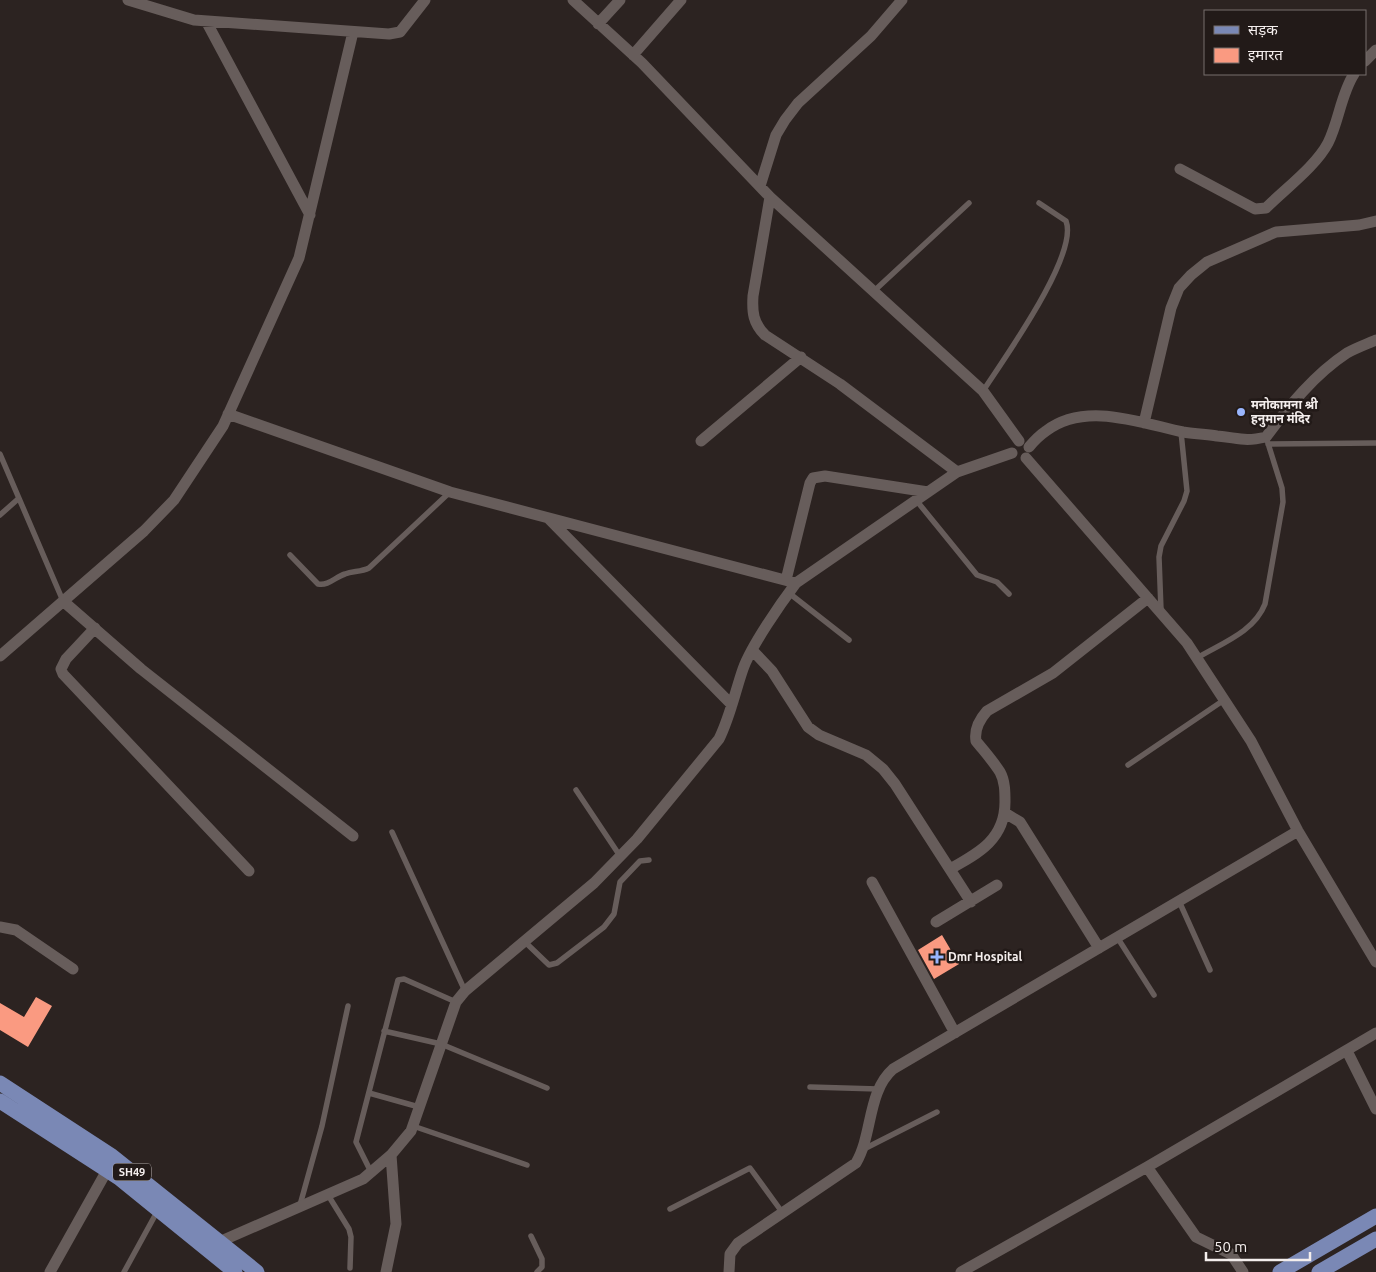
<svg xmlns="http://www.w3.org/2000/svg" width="1376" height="1272" font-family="Ubuntu,'Noto Sans Devanagari',sans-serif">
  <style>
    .building { fill: #fa9a81 }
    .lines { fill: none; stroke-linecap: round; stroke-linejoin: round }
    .lane { stroke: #675d5b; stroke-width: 5.5 }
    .street { stroke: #675d5b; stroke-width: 11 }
    .primary { stroke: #7a88b5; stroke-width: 15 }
    .poi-dot { fill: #99b5fd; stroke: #221a18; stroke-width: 2 }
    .labels { text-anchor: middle; stroke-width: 5; stroke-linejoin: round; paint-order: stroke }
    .shield { fill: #221a18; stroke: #b5aead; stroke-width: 1 }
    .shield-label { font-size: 11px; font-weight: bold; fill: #f4eeed }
    .poi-label { font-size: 12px; font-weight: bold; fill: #f4eeed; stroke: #221a18; text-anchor: start }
  </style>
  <rect width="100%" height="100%" fill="#2c2321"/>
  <path class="building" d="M942 935 959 964 934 979 918 950Z
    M36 997 52 1006 28 1047 0 1030V1003L24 1017Z"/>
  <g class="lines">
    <path class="lane" d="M874 291 969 203
      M983 391C1003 360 1079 255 1066 221L1039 203
      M1268 444 1375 443
      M0 454 63 601
      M916 500 977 575 997 582 1009 594
      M0 515 18 499
      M290 555 318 584C329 586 335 577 345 574 353 571 361 572 369 568L450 492
      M789 593 849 640
      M1161 610 1159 557 1161 546 1184 501 1187 491 1181 432
      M1197 658C1222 643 1254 632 1265 604L1283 502 1282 488 1266 437
      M1128 765 1224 700
      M576 790 620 856
      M392 832 465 991
      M1179 901 1210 970
      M1117 937 1154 995
      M524 941 549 965 557 963 604 927 614 914 620 882 640 861 649 860
      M384 1031 441 1044 547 1088
      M810 1087 878 1089
      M369 1093 419 1107
      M413 1126 527 1165
      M864 1149 937 1112
      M371 1172 356 1142 398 980 404 979 456 1002
      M328 1195 349 1229 351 1237 350 1268
      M300 1205 322 1126 348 1006
      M670 1209 750 1168 782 1212
      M531 1236 542 1259V1267L537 1272
      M124 1272 158 1210"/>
    <path class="street" d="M128 0 194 20 389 34 400 32 425 0
      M573 0 642 63 770 197 983 391 1019 441
      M206 21 310 215
      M598 24 620 0
      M633 55 681 0
      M1365 61 1376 50
      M1180 169 1255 209 1266 208C1285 189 1316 166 1328 143 1339 121 1341 94 1354 74
      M760 186 776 135 785 120 798 103 871 36 902 0
      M770 197 753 296C752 312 753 323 765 335L840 384 957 472
      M228 414 450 492 796 583
      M1144 423 1171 308 1179 288 1191 275 1207 262 1276 232 1359 225 1376 221
      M701 441 801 357
      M1029 447C1034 441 1040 435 1046 431 1085 401 1141 423 1183 432 1194 434 1206 434 1217 436 1239 438 1244 442 1266 437 1289 406 1315 374 1347 353 1356 348 1367 344 1376 340
      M1026 458 1187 643 1251 741 1298 831 1376 962
      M549 519 732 705
      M786 580 810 483 813 478 825 476 928 492
      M63 601 141 669 353 836
      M95 628 66 659 61 669 63 674 249 871
      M753 651 772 671 808 727 819 735 866 755 883 769 895 784 971 902
      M0 656 144 531 174 500 223 426 299 258 353 32
      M1005 813 1020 822 1099 948
      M950 869C979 853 1005 839 1005 802 1005 792 1005 781 1000 772 993 761 984 751 976 741 974 729 979 720 987 711L1053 673 1148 598
      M872 882 955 1033
      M936 922 997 885
      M0 927 16 930 73 969
      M1347 1051 1376 1109
      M1147 1167 1196 1237 1231 1254 1243 1272
      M219 1242 363 1179 391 1155 411 1131 456 1002 465 991 594 883 637 839 719 739C730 717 735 692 743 669 751 646 781 603 796 583L957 472 1012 453
      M50 1272 110 1165
      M386 1272 396 1224 391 1155
      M729 1272 730 1254 738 1243 856 1163C873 1134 867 1092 893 1069L1298 831
      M961 1272 1147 1167 1376 1033"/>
    <path class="primary" d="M0 1083 112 1156 257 1272
      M0 1101 119 1178 235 1272
      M1280 1272 1376 1216
      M1319 1272 1376 1239"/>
  </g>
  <g class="poi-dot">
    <circle cx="1241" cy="412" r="5"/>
    <path d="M934.5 949.5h5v5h5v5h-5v5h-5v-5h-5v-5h5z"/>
  </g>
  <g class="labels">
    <rect class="shield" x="113" y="1163.5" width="38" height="17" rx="4"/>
    <g class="shield-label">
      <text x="132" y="1176">SH49</text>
    </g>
    <g class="poi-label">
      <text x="1251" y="409">मनोकामना श्री<tspan x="1251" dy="14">हनुमान मंदिर</tspan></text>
      <text x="948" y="961">Dmr Hospital</text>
    </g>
  </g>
  <rect x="1204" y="10" width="162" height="65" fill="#221a18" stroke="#766f6d"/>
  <rect x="1214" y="26" width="25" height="8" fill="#7a88b5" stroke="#766f6d"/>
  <text x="1248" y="35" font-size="15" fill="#f4eeed">सड़क</text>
  <rect x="1214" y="48" width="25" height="15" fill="#fa9a81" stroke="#766f6d"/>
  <text x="1248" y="60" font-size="15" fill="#f4eeed">इमारत</text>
  <path d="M1206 1252v8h104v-8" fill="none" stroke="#f4eeed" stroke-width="2.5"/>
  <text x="1214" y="1252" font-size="15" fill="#f4eeed" stroke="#221a18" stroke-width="4" paint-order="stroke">50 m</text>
</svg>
